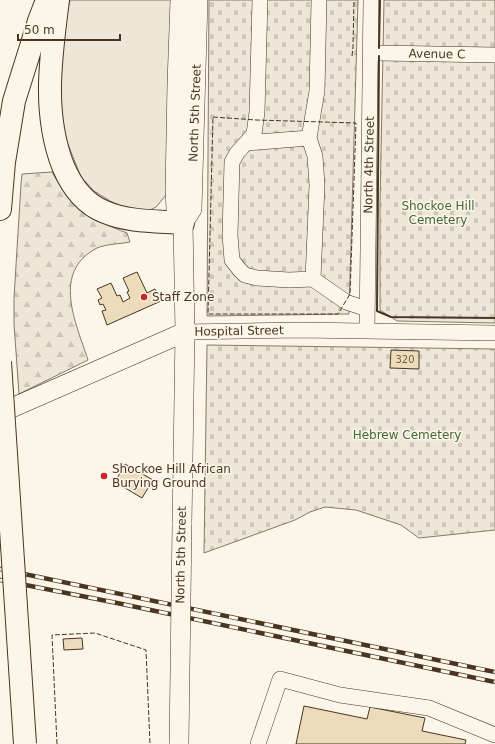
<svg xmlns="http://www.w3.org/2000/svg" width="495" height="744" font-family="'DejaVu Sans',sans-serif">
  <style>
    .grass { fill: #ede6d9; stroke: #887966 }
    .forest { fill: url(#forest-firs); stroke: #887966 }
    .cemetery { fill: url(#cemetery-stones); stroke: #887966 }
    .building { fill: #ecdcbc; stroke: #4a3520 }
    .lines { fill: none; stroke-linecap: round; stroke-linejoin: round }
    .minor-casing { stroke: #4a3520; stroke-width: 16 }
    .major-casing { stroke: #4a3520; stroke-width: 20 }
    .highway-casing { stroke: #4a3520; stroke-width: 24 }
    .minor { stroke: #fbf6e9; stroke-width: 15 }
    .major { stroke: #fbf6e9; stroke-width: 19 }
    .highway { stroke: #fbf6e9; stroke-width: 22 }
    .rail-casing { stroke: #4a3520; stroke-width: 4.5 }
    .rail { stroke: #fbf6e9; stroke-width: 3; stroke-dasharray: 9; stroke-linecap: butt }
    .major-bridge-casing { stroke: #4a3520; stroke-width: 20; stroke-linecap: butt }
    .highway-bridge-casing { stroke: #4a3520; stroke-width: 24; stroke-linecap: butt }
    .major-bridge { stroke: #fbf6e9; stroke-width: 19 }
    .highway-bridge { stroke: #fbf6e9; stroke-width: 22 }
    .fence { stroke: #4a3520; stroke-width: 1; stroke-dasharray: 5 2; stroke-linecap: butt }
    .wall { stroke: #4a3520; stroke-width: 2 }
    .poi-dot { fill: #c62828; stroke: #fbf6e9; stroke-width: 1.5 }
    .labels { text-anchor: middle; stroke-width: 3; stroke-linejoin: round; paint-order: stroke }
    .number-label { font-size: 10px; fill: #725f47 }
    .street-label { font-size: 12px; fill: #4a3520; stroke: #fbf6e9 }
    .park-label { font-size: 12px; fill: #436837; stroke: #fbf6e9 }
    .poi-label { font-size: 12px; fill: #4a3520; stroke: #fbf6e9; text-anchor: start }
  </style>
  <defs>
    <pattern id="forest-firs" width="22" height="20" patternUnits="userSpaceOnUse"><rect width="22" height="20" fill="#ede6d9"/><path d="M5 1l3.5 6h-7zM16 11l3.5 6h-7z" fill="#cdc6ba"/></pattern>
    <pattern id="cemetery-stones" width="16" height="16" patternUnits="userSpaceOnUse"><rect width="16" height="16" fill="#ede6d9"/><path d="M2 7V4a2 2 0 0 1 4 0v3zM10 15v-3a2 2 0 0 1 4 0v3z" fill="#cdc6ba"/></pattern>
  </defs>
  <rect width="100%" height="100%" fill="#fbf6e9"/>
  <path class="grass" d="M70 0H172L166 195 156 207 150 210 128 209 110 201 94 191 81 177 65 137 60 110V65L64 25Z"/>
  <path class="forest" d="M52 172C71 206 92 220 127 233L130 242C120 244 106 244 97 248 51 272 76 323 88 360L19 394 14 324V298L21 184 22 174Z"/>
  <path class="cemetery" d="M209 0H358L349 314 207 316Z
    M384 0H495V323L397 321 380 310V203Z
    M207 345 495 349V530L419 538 401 525 356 510 325 507 310 512 295 520 204 553Z"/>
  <path class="building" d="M137 272 147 293 155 289 161 301 107 325 102 311 106 310 103 304 100 305 98 300 102 298 97 289 111 283 117 296 120 295 123 302 130 298 127 292 129 291 123 278Z
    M391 350 419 351V369L390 368Z
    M125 464 153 480 142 498 115 482Z
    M82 638 83 649 64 650 63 639Z
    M304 706 367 719 370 707 425 718 422 731 466 740 465 744H296Z"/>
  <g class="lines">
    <g class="minor-casing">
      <path id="minor" d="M260 0 257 112 254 134 237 153 232 162 230 235 232 260 239 269 245 275 257 278 289 280 313 279 346 302 367 309
        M379 53 495 55
        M246 143 309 138
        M313 279 317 185 315 156 309 138 317 91 319 0
        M367 331 371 0
        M185 332 300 330 495 333
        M258 744 280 679 340 695 429 708 495 735"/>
    </g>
    <g class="major-casing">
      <path id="major" d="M180 0 177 84 175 191 176 209 183 223 185 332 182 524
        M183 223 192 209 198 0
        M0 413 185 332"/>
    </g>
    <g class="highway-casing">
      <path id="highway" d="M58 0C51 56 42 112 63 166 71 185 84 204 105 212 128 222 157 221 183 223
        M0 209 4 162 14 101 39 21 47 0"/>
    </g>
    <use href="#minor" class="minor"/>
    <use href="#major" class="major"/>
    <use href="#highway" class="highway"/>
    <g class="rail-casing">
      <path id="rail" d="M0 569 495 672
        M0 580 117 603 495 682"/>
    </g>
    <use href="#rail" class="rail"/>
    <g class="major-bridge-casing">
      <path id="major-bridge" d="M179 744 182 524"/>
    </g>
    <g class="highway-bridge-casing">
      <path id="highway-bridge" d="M0 362 25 744"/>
    </g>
    <use href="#major-bridge" class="major-bridge"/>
    <use href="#highway-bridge" class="highway-bridge"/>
    <path class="fence" d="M352 56 353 47 354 0
      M213 117 256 120 356 123 350 294 338 314H208Z
      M57 744 52 635 95 633 146 650 150 744"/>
    <path class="wall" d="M379 48 380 0
      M379 56 377 311 391 317 495 318"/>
  </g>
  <g class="poi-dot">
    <circle cx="144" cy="297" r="4"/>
    <circle cx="104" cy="476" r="4"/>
  </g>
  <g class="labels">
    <g class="number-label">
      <text x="405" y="363">320</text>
    </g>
    <g class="street-label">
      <text transform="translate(437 54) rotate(1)" y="4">Avenue C</text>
      <text transform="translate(195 113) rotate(-88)" y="4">North 5th Street</text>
      <text transform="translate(369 165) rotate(-89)" y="4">North 4th Street</text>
      <text transform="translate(239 331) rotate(-1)" y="4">Hospital Street</text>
      <text transform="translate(181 555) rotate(-89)" y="4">North 5th Street</text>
    </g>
    <g class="park-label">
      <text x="438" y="210">Shockoe Hill<tspan x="438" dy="14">Cemetery</tspan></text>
      <text x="407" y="439">Hebrew Cemetery</text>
    </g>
    <g class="poi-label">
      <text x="152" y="301">Staff Zone</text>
      <text x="112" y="473">Shockoe Hill African<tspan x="112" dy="14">Burying Ground</tspan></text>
    </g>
  </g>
  <path d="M18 34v6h102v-6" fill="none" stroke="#4a3520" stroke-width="2"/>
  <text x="24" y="34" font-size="12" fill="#4a3520" stroke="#fbf6e9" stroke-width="3" paint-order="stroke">50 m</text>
</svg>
